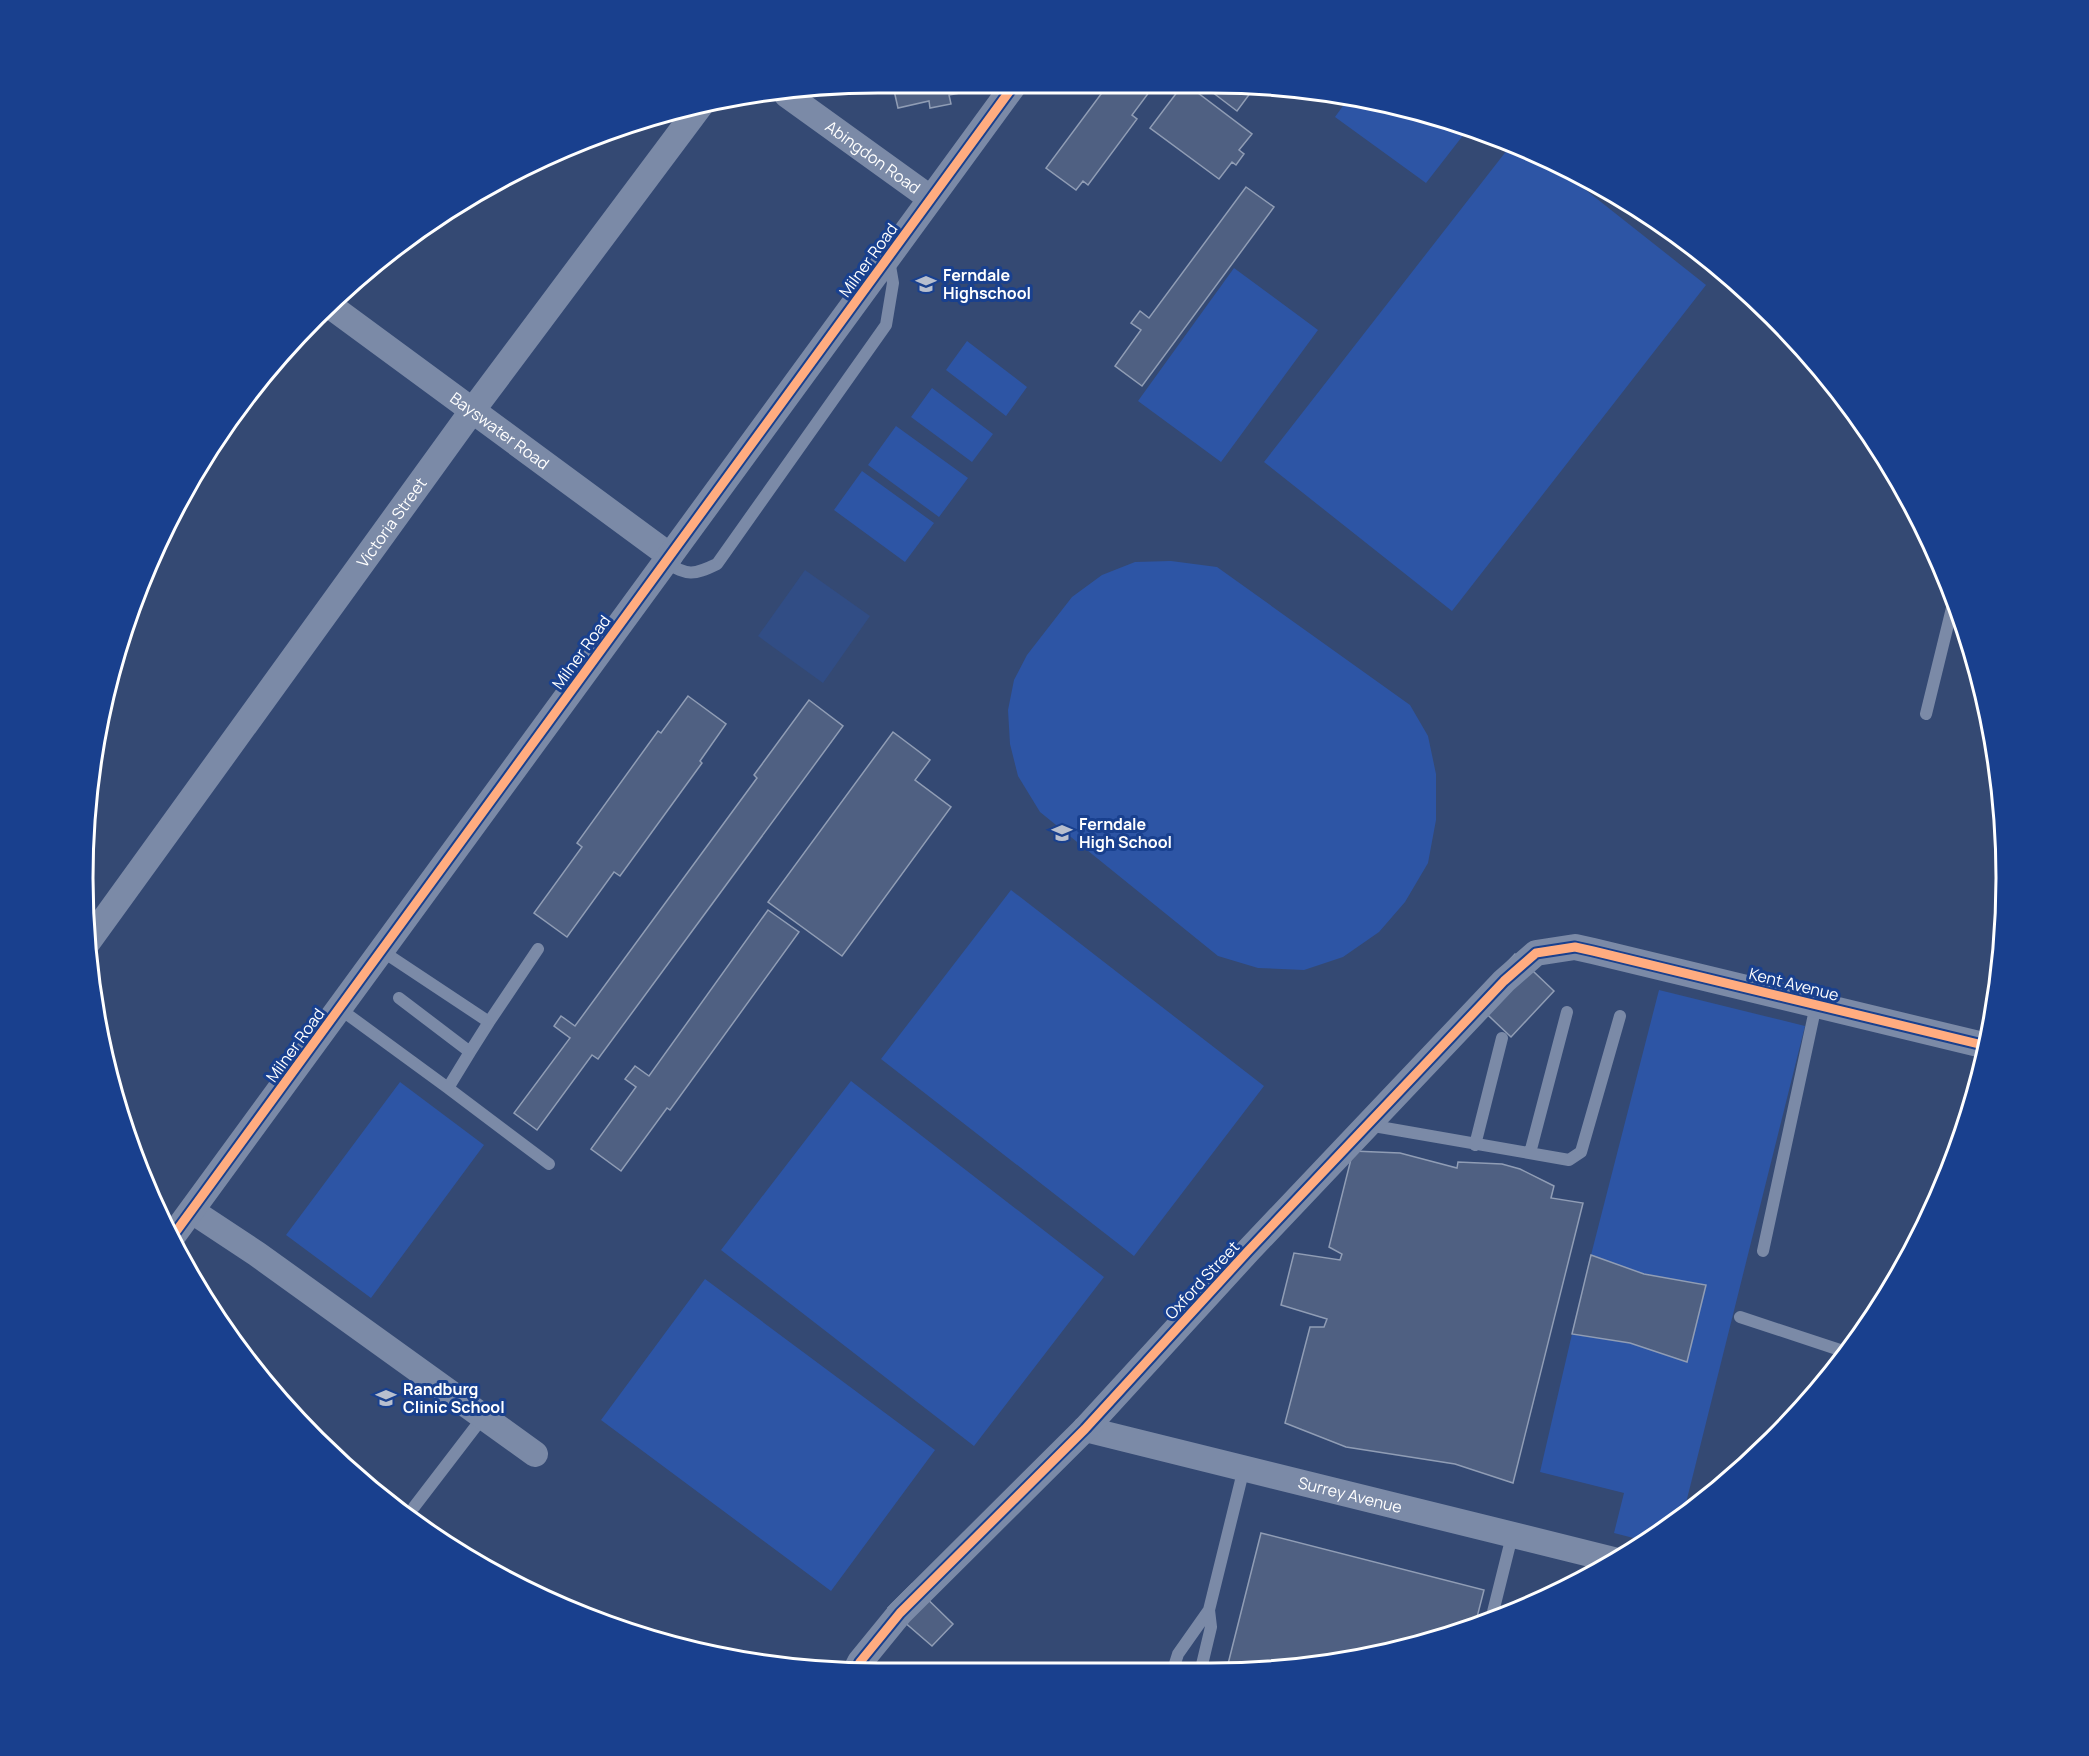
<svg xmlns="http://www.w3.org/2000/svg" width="2089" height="1756" font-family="Manrope,sans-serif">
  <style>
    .green { fill: #2d55a5 }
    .water { fill: #314d85 }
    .building { fill: #4f6082; stroke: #909db5; stroke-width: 1.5 }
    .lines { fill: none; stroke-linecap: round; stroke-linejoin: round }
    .service { stroke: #7b8aa7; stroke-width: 12 }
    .minor { stroke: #7b8aa7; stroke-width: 26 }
    .cycleway-casing { stroke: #19408e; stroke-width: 13 }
    .cycleway { stroke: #ffac80; stroke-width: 9 }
    .labels { text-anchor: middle; stroke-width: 6; stroke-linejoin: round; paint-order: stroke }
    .street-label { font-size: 16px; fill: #fff; stroke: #19408e }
    .poi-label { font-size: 16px; font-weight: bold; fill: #fff; stroke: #19408e; text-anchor: start }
    .rim { fill: none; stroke: #fff; stroke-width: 3 }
  </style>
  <rect width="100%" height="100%" fill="#344973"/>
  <path class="green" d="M1350 96 1417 110 1468 129 1426 183 1335 117Z
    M1511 145 1544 157 1706 285 1452 611 1264 462Z
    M1234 268 1318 330 1221 462 1138 401Z
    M967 341 1027 387 1006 416 946 370Z
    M932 388 993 434 972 462 911 417Z
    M896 426 968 478 939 517 868 465Z
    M862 471 934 523 905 562 834 510Z
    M1171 561 1217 567 1410 705 1428 736 1436 774V820L1428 863 1405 902 1379 932 1343 957 1304 970 1258 968 1218 956 1040 812 1018 776 1010 744 1008 710 1014 680 1027 655 1072 597 1102 575 1135 562Z
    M1011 890 1264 1086 1134 1256 881 1059Z
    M1659 990 1805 1026 1683 1515 1649 1542 1614 1533 1624 1493 1540 1472 1572 1334 1630 1343 1687 1362 1706 1285 1644 1274 1591 1255Z
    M851 1081 1104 1277 974 1446 721 1250Z
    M400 1082 484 1145 371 1298 286 1235Z
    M705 1279 935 1450 831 1591 601 1420Z"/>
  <path class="water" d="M805 570 870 616 823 683 758 636Z"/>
  <path class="building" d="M909 83 964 84 966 92 949 95 951 104 930 108 929 101 898 108 893 86Z
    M1107 86 1153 87 1132 115 1137 119 1088 185 1083 181 1076 190 1046 168Z
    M1181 87H1190L1252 134 1239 150 1244 154 1236 165 1232 162 1219 179 1150 128Z
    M1210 88H1254L1237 111 1208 89Z
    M1246 187 1274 207 1142 386 1115 366 1141 330 1131 323 1140 311 1149 318Z
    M688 696 726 724 700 761 702 763 620 876 614 872 567 937 534 913 582 847 577 843 658 731 661 733Z
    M809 700 843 726 598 1059 592 1055 537 1130 514 1113 570 1038 554 1026 561 1016 575 1026 757 778 754 775Z
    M893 732 930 760 915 780 951 807 842 956 768 902Z
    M768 910 799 932 670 1110 667 1108 621 1171 591 1149 636 1087 625 1079 635 1066 649 1076Z
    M1515 954 1554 991 1511 1037 1472 1000Z
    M1353 1151 1400 1153 1457 1168 1458 1162 1502 1164 1520 1169 1554 1186 1551 1198 1583 1203 1513 1483 1455 1464 1346 1447 1285 1423 1310 1327H1324L1327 1319 1281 1305 1294 1253 1340 1260 1342 1254 1329 1247Z
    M1591 1255 1644 1274 1706 1285 1687 1362 1630 1343 1572 1334Z
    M1261 1533 1484 1590 1475 1625 1367 1658 1226 1672Z
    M912 1584 953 1624 932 1646 888 1608Z"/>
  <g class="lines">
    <path class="service" d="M1929 549 1933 550
      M665 563C689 575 692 576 717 564L886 325 893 283 889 260
      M1926 714 1954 600
      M382 951 489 1022 538 949
      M399 998 470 1052 489 1022
      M340 1009 448 1088 470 1052
      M448 1088 549 1164
      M1368 1125 1569 1160 1581 1152 1620 1016
      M1475 1145 1502 1038
      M1530 1153 1567 1012
      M1763 1251 1816 1005
      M1740 1317 1846 1352
      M414 1507 483 1417
      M1491 1620 1512 1536
      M1172 1673 1178 1654 1209 1610 1244 1468
      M1200 1673 1211 1627 1209 1610"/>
    <g class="minor">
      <path id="s1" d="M787 95 930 198"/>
      <path id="s2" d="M329 305 670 556"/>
      <path id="s3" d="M88 942 472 411 700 106"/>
      <path d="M192 1211 257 1254 535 1454"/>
      <path d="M172 1237 1014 85"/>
      <path id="s4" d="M1085 1429 1614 1560"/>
      <path d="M855 1672 860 1662 900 1613 1085 1429 1248 1251 1504 981 1536 953 1575 947 1593 951 1987 1046"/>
    </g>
    <g class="cycleway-casing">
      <path id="cycleway" d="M172 1237 1014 85
        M855 1672 860 1662 900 1613 1085 1429 1248 1251 1504 981 1536 953 1575 947 1593 951 1987 1046"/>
    </g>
    <use href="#cycleway" class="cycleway"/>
  </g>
  <defs>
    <g id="school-bare" transform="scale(1.62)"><path d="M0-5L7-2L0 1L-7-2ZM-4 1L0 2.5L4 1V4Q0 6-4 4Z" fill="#b8bfce" stroke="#19408e" stroke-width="2.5" paint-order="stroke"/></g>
  </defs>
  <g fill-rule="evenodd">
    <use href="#school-bare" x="926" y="284"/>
    <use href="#school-bare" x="1062" y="833"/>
    <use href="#school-bare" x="386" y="1398"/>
  </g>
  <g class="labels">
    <g class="street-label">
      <text dy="6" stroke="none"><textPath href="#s1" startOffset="106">Abingdon Road</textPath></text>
      <text transform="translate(868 260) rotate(-54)" y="6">Milner Road</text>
      <text dy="6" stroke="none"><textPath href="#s2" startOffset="212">Bayswater Road</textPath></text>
      <text dy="6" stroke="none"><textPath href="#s3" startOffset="518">Victoria Street</textPath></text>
      <text transform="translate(581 652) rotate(-54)" y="6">Milner Road</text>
      <text transform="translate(1794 984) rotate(14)" y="6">Kent Avenue</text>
      <text transform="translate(295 1045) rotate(-54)" y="6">Milner Road</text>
      <text transform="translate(1202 1280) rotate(-47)" y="6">Oxford Street</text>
      <text dy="6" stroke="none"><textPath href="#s4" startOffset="273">Surrey Avenue</textPath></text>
    </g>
    <g class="poi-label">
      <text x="943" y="281">Ferndale<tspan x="943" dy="18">Highschool</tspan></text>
      <text x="1079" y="830">Ferndale<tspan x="1079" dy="18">High School</tspan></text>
      <text x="403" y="1395">Randburg<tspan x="403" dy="18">Clinic School</tspan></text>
    </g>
  </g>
  <path d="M0 0H2089V1756H0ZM878 93H1211A785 785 0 0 1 1996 878V878A785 785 0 0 1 1211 1663H878A785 785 0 0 1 93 878V878A785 785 0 0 1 878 93Z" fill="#19408e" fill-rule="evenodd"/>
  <path class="rim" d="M878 93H1211A785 785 0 0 1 1996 878V878A785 785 0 0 1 1211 1663H878A785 785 0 0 1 93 878V878A785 785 0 0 1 878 93Z"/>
</svg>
